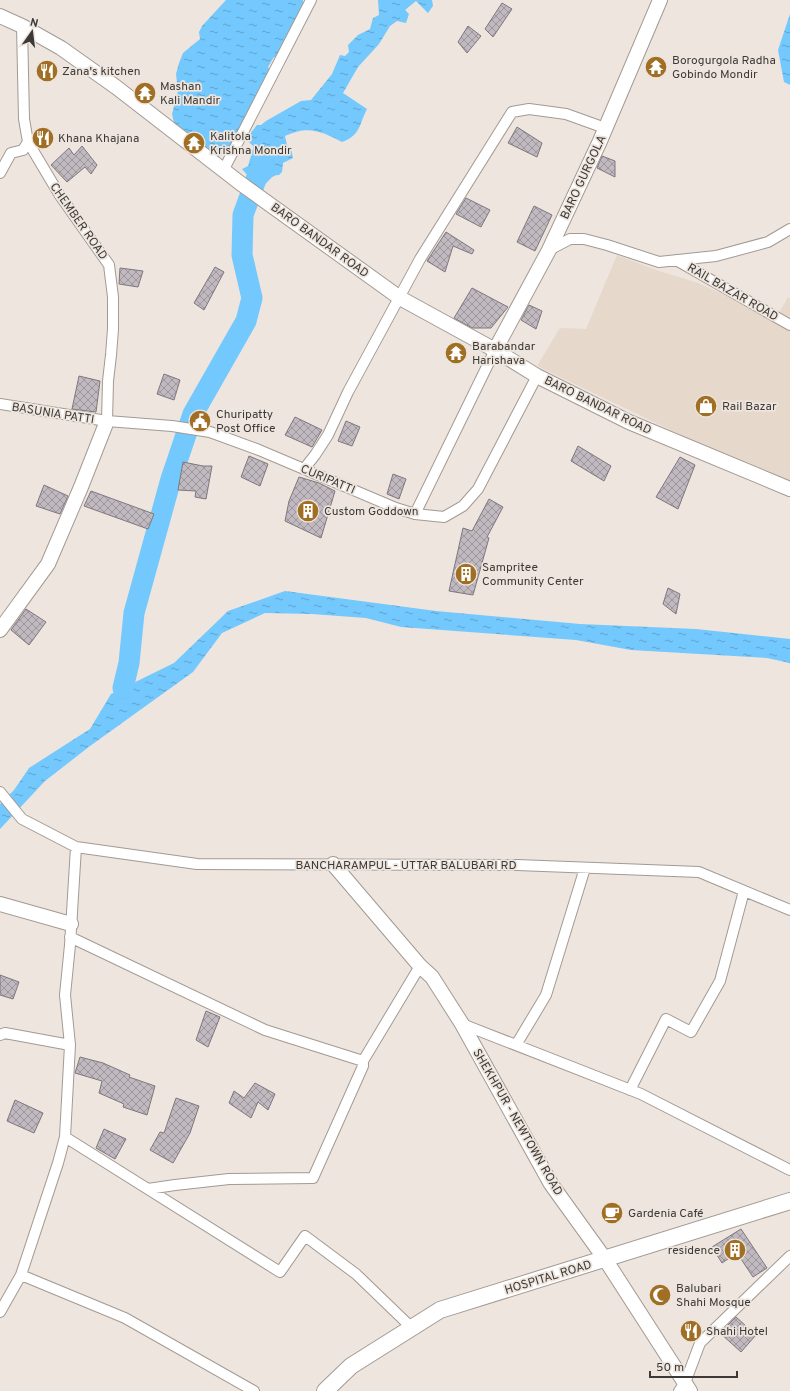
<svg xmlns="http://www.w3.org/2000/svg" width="790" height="1391" font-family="Overpass,sans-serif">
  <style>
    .built { fill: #e7d8cc }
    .water { fill: url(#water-ripples) }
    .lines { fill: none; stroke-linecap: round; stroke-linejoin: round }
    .river { stroke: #73c8fd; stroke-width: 21 }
    .building { fill: url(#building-cross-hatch); stroke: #7e777e }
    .street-casing { stroke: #a29a93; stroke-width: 12 }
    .secondary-casing { stroke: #a29a93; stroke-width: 16 }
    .primary-casing { stroke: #a29a93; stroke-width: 18 }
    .street { stroke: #fff; stroke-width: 10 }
    .secondary { stroke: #fff; stroke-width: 14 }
    .primary { stroke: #fff; stroke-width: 16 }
    .labels { text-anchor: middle; stroke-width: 3.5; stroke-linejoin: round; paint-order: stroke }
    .poi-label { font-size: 12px; fill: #3c3936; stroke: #ede5de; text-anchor: start }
    .street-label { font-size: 12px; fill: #3c3936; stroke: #ede5de }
  </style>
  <defs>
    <pattern id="water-ripples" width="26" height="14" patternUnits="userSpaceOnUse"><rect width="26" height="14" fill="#73c8fd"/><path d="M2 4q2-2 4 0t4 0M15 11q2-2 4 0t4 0" fill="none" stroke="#60a3ce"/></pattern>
    <pattern id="building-cross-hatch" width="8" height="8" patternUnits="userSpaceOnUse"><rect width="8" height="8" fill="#c0b9c0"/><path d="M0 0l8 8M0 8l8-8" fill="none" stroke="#9d979d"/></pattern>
  </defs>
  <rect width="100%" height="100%" fill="#ede5de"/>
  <path class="built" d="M617 255 656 270 698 283 776 318 788 297 790 298V480L706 447 537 366 560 328 586 329Z"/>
  <path class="water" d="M226 0H303V5L277 58 274 57 268 67 271 71C263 86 253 101 245 117 237 133 232 148 217 158L206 151 201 143 188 139 175 127 172 114 178 91 176 74 179 63 183 53 200 39 199 32 202 26Z
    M378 0H432L433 6 428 13 416 1 405 10 409 14 406 23 397 21 390 26 379 44 358 67 343 93 367 109C359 124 361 135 342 142 321 131 308 125 285 136L287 145 291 149 293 158 283 163 282 172 279 175C270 175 269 183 261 187L253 181 257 177 248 176 242 169 248 166 253 149V146L246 139 257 125H261L266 121 301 101 311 100 332 74 340 55 345 56 349 52 348 45 358 35 370 29 373 18 379 15Z
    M790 14V85L784 82 778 50Z
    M285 591 436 611 580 624 696 629 790 639V663L767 658 631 650 576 640 401 627 366 618 312 614 265 613 222 633 193 672 90 746 45 781 0 829V804L14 790 29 768 90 729 111 694 174 663 228 611Z"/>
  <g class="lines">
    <path class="river" d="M123 688 129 663 134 613 171 479 193 414 246 321 252 298 242 255 243 215 265 155"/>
  </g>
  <path class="building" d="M502 3 512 9 493 37 485 29Z
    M468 26 481 36 467 53 458 42Z
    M517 127 542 143 537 157 508 143Z
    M82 146 97 165 91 174 85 167 67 182 51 165 69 148 74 155Z
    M602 156 615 161V177L597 168Z
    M466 198 490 210 481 227 456 214Z
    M534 206 552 215 535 251 517 242Z
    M446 232 474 250 472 254 453 246 445 272 427 261Z
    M215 267 224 272 204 310 194 303Z
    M120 268 143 271 138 287 119 284Z
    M472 288 508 307 491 328H472L454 318Z
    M529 305 542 311 536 329 521 320Z
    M164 374 180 380 174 400 157 394Z
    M79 376 100 381 96 412 72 409Z
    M295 417 322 430 312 447 285 435Z
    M346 421 360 427 352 446 338 441Z
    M578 446 611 466 604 481 571 461Z
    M249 456 268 464 260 486 241 477Z
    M680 457 695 465 678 509 656 497Z
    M183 462 203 466H212L206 499 195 497 196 491 178 490Z
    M393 474 406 479 399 499 387 494Z
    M299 477 319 483 335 491 321 538 285 521 289 501Z
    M44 485 68 496 60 514 36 506Z
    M91 491 154 514 148 529 84 506Z
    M489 499 503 507 487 537 489 538 473 595 449 591 463 528 472 531Z
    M668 588 680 594 676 614 663 604Z
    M26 609 46 622 29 645 11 630Z
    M0 975 19 982 13 999 0 995Z
    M206 1011 220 1017 208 1047 196 1040Z
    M80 1057 103 1063 130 1075 129 1077 155 1086 147 1115 123 1107 124 1104 99 1093 102 1081 75 1073Z
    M255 1083 275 1094 268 1110 258 1102 251 1118 229 1103 234 1091 244 1098Z
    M176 1098 199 1106 190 1133 173 1163 150 1150 160 1132 164 1133Z
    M15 1100 43 1113 34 1133 7 1121Z
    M104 1129 126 1139 115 1159 96 1148Z
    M741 1229 767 1268 753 1277 737 1253 722 1263 712 1247Z
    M736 1317 756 1335 741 1352 720 1333Z"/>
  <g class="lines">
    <g class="street-casing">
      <path id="street" d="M22 26 24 119 28 142 59 194 109 265 113 297V329L111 355 108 381 107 421
        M223 171 311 0
        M0 173 11 153 23 150 28 142
        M549 250 570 239H584L607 245 659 262 716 256 768 242 790 229
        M676 260 790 325
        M0 404 107 421 172 426 210 432 259 450 396 508 415 514 444 517 463 506 478 489 537 376
        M304 469 315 455 328 435 348 392 420 259 512 112 529 109 566 114 605 128
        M415 514 495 350
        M0 792 22 819 76 847 197 864 517 865 699 872 790 910
        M70 937 265 1030 363 1061 420 966
        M462 1024 641 1094 786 1168 790 1170
        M0 1035 5 1033 70 1045
        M516 1045 546 995 585 868
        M630 1090 666 1019 691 1032 720 981 744 891
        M65 1137 280 1272 305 1236 356 1274 412 1328
        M148 1189 175 1185 229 1179 313 1178 363 1066V1061
        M21 1275 125 1318 254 1391
        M0 1312 21 1275 58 1163 65 1137 70 1045 65 995 70 945 76 847
        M679 1391 685 1383 700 1343 790 1256"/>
    </g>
    <g class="secondary-casing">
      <path id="secondary" d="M0 16 22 26 61 48 116 87 240 183 400 298 495 350 537 376 629 422 790 489
        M495 350 549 250 600 141 660 0
        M0 630 48 564 81 487 107 421
        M333 864 420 966 432 977 462 1024 551 1184 605 1259 690 1391
        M0 904 71 924"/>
    </g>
    <g class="primary-casing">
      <path id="primary" d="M325 1391 351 1366 440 1310 790 1201"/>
    </g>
    <use href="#street" class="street"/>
    <use href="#secondary" class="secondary"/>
    <use href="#primary" class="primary"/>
  </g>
  <defs>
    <g id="temple-disc" transform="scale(1.15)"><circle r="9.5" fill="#a06f24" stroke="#ede5de"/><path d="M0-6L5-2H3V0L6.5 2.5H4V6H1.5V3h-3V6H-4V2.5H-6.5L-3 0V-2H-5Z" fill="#fff"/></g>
    <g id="restaurant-disc" transform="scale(1.15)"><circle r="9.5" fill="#a06f24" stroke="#ede5de"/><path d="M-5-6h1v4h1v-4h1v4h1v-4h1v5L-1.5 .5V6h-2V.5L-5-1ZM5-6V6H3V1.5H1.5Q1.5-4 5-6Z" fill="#fff"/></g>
    <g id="shop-disc" transform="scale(1.15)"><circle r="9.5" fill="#a06f24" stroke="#ede5de"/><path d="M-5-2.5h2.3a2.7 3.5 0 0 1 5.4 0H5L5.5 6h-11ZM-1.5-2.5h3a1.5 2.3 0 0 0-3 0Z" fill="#fff"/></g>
    <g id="civic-disc" transform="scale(1.15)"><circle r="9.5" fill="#a06f24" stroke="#ede5de"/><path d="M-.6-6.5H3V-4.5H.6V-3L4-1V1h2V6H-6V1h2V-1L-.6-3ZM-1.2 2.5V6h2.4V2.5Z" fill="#fff"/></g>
    <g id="building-disc" transform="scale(1.15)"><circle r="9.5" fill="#a06f24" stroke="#ede5de"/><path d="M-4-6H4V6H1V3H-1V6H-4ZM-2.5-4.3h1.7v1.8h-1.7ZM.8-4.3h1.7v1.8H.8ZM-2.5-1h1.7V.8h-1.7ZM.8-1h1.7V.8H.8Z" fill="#fff"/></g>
    <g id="cafe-disc" transform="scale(1.15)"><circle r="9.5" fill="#a06f24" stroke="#ede5de"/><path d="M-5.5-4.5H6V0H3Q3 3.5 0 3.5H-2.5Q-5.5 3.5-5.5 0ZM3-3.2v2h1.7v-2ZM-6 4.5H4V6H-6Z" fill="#fff"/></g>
    <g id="mosque-disc" transform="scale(1.15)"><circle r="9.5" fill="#a06f24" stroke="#ede5de"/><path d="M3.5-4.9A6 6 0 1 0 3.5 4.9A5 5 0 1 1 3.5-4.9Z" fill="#fff"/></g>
  </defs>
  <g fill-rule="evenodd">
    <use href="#temple-disc" x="656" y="67"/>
    <use href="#restaurant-disc" x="47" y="71"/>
    <use href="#temple-disc" x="145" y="93"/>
    <use href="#restaurant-disc" x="43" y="138"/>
    <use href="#temple-disc" x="194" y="143"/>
    <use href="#temple-disc" x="456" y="353"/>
    <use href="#shop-disc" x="706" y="406"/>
    <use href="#civic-disc" x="200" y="421"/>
    <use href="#building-disc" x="308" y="511"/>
    <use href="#building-disc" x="466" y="574"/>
    <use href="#cafe-disc" x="612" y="1213"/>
    <use href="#building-disc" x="735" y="1250"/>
    <use href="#mosque-disc" x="660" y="1295"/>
    <use href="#restaurant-disc" x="691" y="1331"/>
  </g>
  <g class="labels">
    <g class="poi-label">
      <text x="672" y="64">Borogurgola Radha<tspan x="672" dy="14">Gobindo Mondir</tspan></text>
      <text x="62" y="75">Zana's kitchen</text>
      <text x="160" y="90">Mashan<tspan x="160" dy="14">Kali Mandir</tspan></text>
      <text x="210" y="140">Kalitola<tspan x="210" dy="14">Krishna Mondir</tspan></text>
      <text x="58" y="142">Khana Khajana</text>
      <text x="472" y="350">Barabandar<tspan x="472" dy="14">Harishava</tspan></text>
      <text x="722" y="410">Rail Bazar</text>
      <text x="216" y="418">Churipatty<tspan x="216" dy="14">Post Office</tspan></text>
      <text x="324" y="515">Custom Goddown</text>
      <text x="482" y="571">Sampritee<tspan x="482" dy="14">Community Center</tspan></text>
      <text x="628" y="1217">Gardenia Café</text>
      <text x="720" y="1254" text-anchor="end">residence</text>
      <text x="676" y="1292">Balubari<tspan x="676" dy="14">Shahi Mosque</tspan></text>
      <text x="706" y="1335">Shahi Hotel</text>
    </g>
    <g class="street-label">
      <text transform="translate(583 177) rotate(-65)" y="4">BARO GURGOLA</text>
      <text transform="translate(79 221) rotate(55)" y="4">CHEMBER ROAD</text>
      <text transform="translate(320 240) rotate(36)" y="4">BARO BANDAR ROAD</text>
      <text transform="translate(733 292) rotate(30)" y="4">RAIL BAZAR ROAD</text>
      <text transform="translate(598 405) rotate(26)" y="4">BARO BANDAR ROAD</text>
      <text transform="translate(53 413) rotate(9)" y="4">BASUNIA PATTI</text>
      <text transform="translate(328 479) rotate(23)" y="4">CURIPATTI</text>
      <text x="406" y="869">BANCHARAMPUL - UTTAR BALUBARI RD</text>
      <text transform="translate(518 1122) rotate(60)" y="4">SHEKHPUR - NEWTOWN ROAD</text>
      <text transform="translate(548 1277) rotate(-17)" y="4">HOSPITAL ROAD</text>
    </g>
  </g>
  <g transform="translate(32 32) rotate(14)" stroke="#ede5de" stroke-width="3" paint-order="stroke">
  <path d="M0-3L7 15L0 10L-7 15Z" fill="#3c3936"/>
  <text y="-6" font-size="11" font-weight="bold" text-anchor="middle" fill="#3c3936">N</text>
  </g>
  <path d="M650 1371v6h87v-6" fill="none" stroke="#3c3936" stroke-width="2"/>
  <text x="656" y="1371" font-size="12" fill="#3c3936" stroke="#ede5de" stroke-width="3" paint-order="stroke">50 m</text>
</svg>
